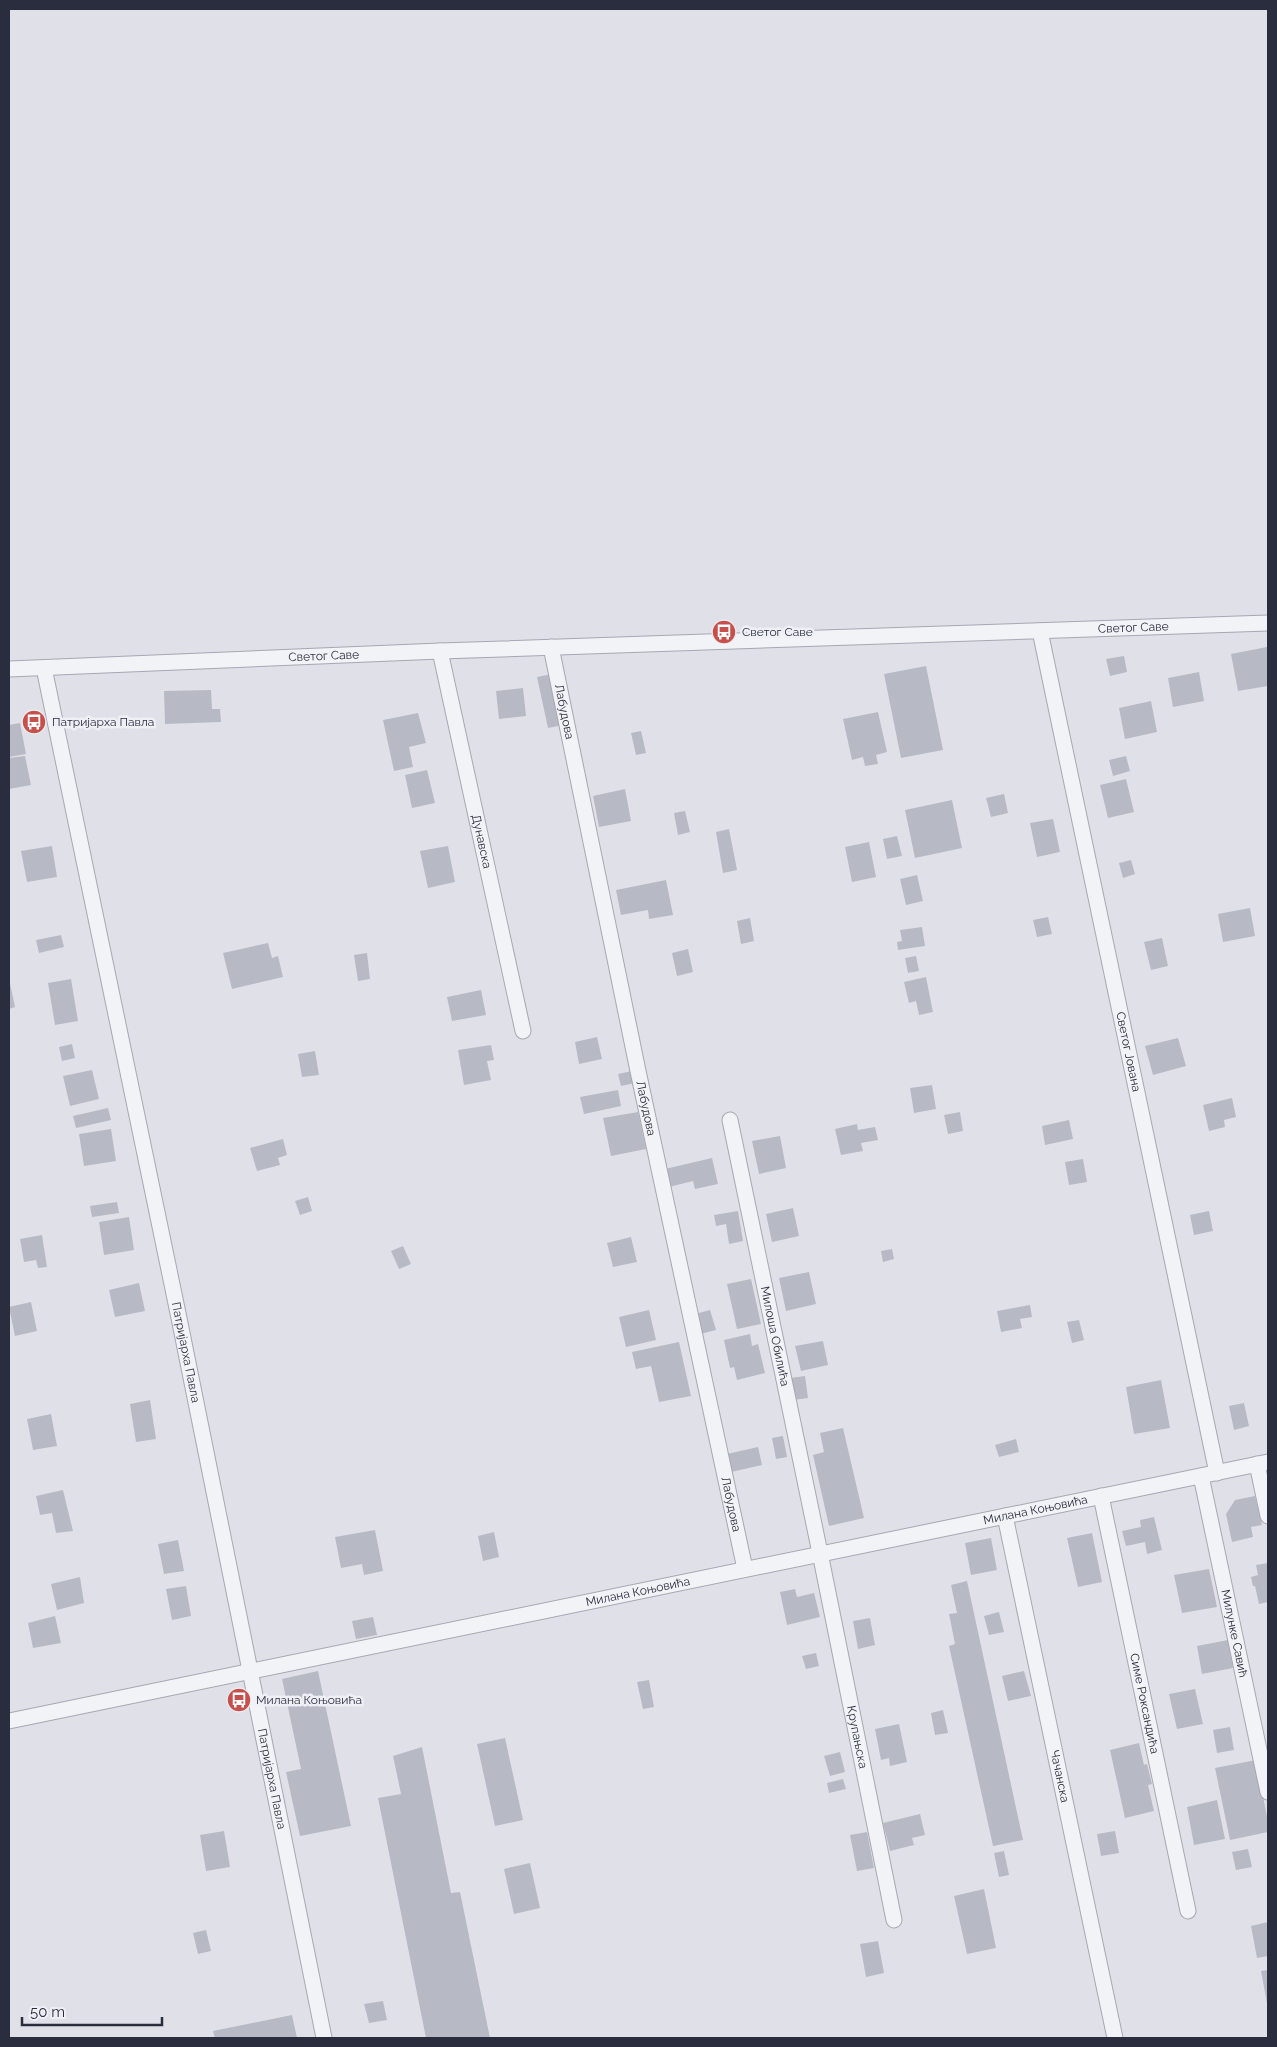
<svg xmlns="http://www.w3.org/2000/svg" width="1277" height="2047" font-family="Raleway,sans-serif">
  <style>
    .building { fill: #b7bac4 }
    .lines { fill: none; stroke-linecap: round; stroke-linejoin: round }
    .street-casing { stroke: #a5a7b2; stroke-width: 17 }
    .street { stroke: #f2f3f6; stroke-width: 15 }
    .labels { text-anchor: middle; stroke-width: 5; stroke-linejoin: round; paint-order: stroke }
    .street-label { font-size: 12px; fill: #292d3e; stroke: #eff0f5 }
    .poi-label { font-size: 12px; fill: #292d3e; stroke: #eff0f5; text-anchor: start }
  </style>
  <rect width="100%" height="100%" fill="#e0e1e8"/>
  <path class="building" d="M1267 647 1268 686 1238 691 1231 654Z
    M1124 656 1127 672 1110 676 1106 659Z
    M926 666 943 750 901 758 884 674Z
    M1199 672 1204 701 1173 707 1168 678Z
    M552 674 563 725 548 728 537 677Z
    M523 688 526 716 499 719 496 691Z
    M211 690 212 709H220L221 722 165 724 164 691Z
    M1151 701 1157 732 1125 739 1119 708Z
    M878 712 887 752 876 755 878 764 865 766 863 757 852 760 843 719Z
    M418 713 426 743 409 747 413 767 394 771 383 720Z
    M20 723 26 754 9 757V725Z
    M641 731 646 753 636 755 631 733Z
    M25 756 31 785 9 789V758Z
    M1126 756 1130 771 1113 776 1109 760Z
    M427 770 435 803 412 808 405 775Z
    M1126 779 1134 812 1108 818 1100 785Z
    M625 789 631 821 599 827 593 796Z
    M1004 794 1008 813 991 817 986 798Z
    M952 800 962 848 915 858 905 810Z
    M685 811 690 832 678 835 674 813Z
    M1053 819 1060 852 1037 857 1030 823Z
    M729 829 737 870 723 873 716 832Z
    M897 836 902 856 887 859 883 839Z
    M869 842 876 877 852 882 845 847Z
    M52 846 57 877 27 882 21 851Z
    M448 846 455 882 428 888 420 851Z
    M1131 860 1135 874 1123 878 1119 863Z
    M917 875 923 901 906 905 900 879Z
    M666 880 673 915 649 919 648 910 621 915 616 890Z
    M1250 908 1255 936 1223 942 1218 914Z
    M1048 917 1052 934 1037 937 1033 920Z
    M750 918 754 941 741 944 737 921Z
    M922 927 925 946 898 950 897 942 902 941 900 930Z
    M61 935 64 947 39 953 36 940Z
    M1162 938 1168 966 1151 970 1144 942Z
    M268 943 272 958 278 956 283 977 232 989 223 953Z
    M688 949 693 972 677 976 672 953Z
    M367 953 370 979 358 981 354 955Z
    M916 956 919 971 908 973 905 958Z
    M926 977 933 1012 919 1015 916 1001 909 1003 904 982Z
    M9 979 15 1007 9 1009Z
    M71 979 78 1021 55 1025 48 983Z
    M481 990 486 1015 452 1021 447 997Z
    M597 1037 602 1059 579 1064 575 1042Z
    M1178 1038 1186 1066 1153 1075 1145 1046Z
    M72 1044 75 1058 62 1061 59 1047Z
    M491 1045 494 1060 487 1061 491 1080 464 1085 458 1050Z
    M315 1051 319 1075 302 1077 298 1054Z
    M92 1070 99 1099 70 1106 63 1076Z
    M632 1071 635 1083 621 1086 618 1074Z
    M932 1085 936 1109 914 1113 910 1088Z
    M618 1090 621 1106 584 1114 580 1097Z
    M1232 1098 1236 1117 1224 1120 1225 1127 1209 1131 1203 1105Z
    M108 1108 111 1120 76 1128 73 1116Z
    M638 1112 646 1149 611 1156 603 1118Z
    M960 1112 963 1131 948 1134 944 1115Z
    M1069 1120 1073 1139 1045 1145 1042 1126Z
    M857 1124 858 1130 875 1127 878 1140 861 1143 863 1151 841 1155 835 1129Z
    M111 1129 116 1161 84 1166 79 1134Z
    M780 1136 786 1168 759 1174 752 1141Z
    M283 1139 287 1155 278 1158 280 1165 257 1171 250 1148Z
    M712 1158 718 1184 695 1189 693 1181 669 1187 665 1169Z
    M1083 1159 1087 1182 1069 1185 1065 1162Z
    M308 1197 312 1211 300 1215 295 1201Z
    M117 1202 119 1213 92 1217 90 1206Z
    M793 1208 799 1236 772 1242 766 1214Z
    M738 1211 743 1241 729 1244 726 1224 716 1226 714 1215Z
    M1209 1211 1213 1231 1194 1235 1190 1215Z
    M129 1217 134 1250 104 1255 99 1222Z
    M42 1235 47 1267 38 1268 36 1260 24 1262 20 1239Z
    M631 1237 637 1262 613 1267 607 1243Z
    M403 1246 411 1264 399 1269 391 1251Z
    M892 1249 894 1259 883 1262 881 1251Z
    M809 1272 816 1304 786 1311 779 1278Z
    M751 1279 761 1324 737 1329 727 1284Z
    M139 1283 145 1311 115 1317 109 1290Z
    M31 1302 37 1331 15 1336 9 1307Z
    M1030 1305 1032 1317 1020 1319 1022 1328 1001 1332 997 1311Z
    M649 1310 656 1340 626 1347 619 1317Z
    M710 1310 716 1330 700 1334 695 1314Z
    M1079 1320 1084 1340 1072 1343 1067 1322Z
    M750 1334 752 1346 758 1344 765 1373 737 1380 734 1367 730 1368 724 1340Z
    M823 1341 828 1365 801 1371 795 1346Z
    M679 1342 691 1396 659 1402 651 1366 636 1369 632 1352Z
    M805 1376 808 1398 793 1400 790 1378Z
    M1161 1380 1170 1428 1134 1434 1126 1387Z
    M150 1400 156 1439 136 1442 130 1404Z
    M1244 1403 1249 1426 1234 1430 1229 1406Z
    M51 1414 57 1446 33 1450 27 1419Z
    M843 1428 864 1518 829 1526 813 1455 824 1452 820 1433Z
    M783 1436 787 1457 776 1459 772 1438Z
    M1016 1439 1019 1452 999 1457 995 1445Z
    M758 1447 762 1465 731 1472 727 1454Z
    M63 1490 73 1531 56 1533 52 1513 40 1515 36 1496Z
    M1255 1496 1262 1525 1251 1527 1253 1537 1232 1542 1226 1514 1235 1500Z
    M1154 1517 1162 1550 1147 1554 1145 1542 1126 1546 1122 1531 1141 1527 1140 1520Z
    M375 1530 383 1571 364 1575 362 1564 341 1568 335 1537Z
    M494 1532 499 1557 483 1561 478 1536Z
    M1092 1533 1102 1582 1078 1587 1067 1538Z
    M991 1538 997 1570 971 1575 965 1543Z
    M178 1540 184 1571 164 1574 158 1544Z
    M1268 1563V1602L1259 1604 1255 1586H1253L1251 1577 1258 1575 1256 1565Z
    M1209 1569 1217 1607 1182 1613 1174 1575Z
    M80 1577 84 1603 57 1610 51 1584Z
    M967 1581 1023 1840 993 1846 949 1646 955 1644 949 1614 957 1613 951 1585Z
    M186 1586 191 1616 172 1620 166 1589Z
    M795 1589 797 1597 814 1593 820 1617 787 1625 780 1592Z
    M999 1612 1004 1632 989 1635 984 1616Z
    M55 1616 61 1643 33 1648 28 1623Z
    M373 1617 377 1635 356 1639 352 1621Z
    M870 1618 875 1645 858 1649 853 1621Z
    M1228 1640 1233 1668 1202 1674 1197 1646Z
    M816 1653 819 1666 806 1669 802 1656Z
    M318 1671 351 1826 300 1836 286 1772 301 1769 282 1679Z
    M1024 1671 1031 1696 1008 1701 1002 1676Z
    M649 1680 654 1707 643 1709 637 1682Z
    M1195 1689 1203 1724 1177 1729 1169 1694Z
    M943 1710 948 1733 935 1735 931 1713Z
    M899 1724 907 1762 890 1766 889 1758 881 1760 875 1729Z
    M1230 1727 1234 1750 1217 1753 1213 1730Z
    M505 1738 523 1820 495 1826 477 1744Z
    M1139 1743 1144 1765 1147 1764 1152 1784 1148 1785 1154 1811 1125 1818 1110 1750Z
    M422 1747 451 1893 460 1892 490 2038H426L378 1798 401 1794 393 1756Z
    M840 1752 845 1772 830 1776 824 1756Z
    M1256 1760 1268 1822V1832L1230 1840 1215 1768Z
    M843 1779 846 1789 829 1793 827 1783Z
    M1217 1800 1225 1839 1194 1845 1187 1807Z
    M920 1814 925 1835 912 1838 914 1845 890 1851 883 1823Z
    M224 1831 230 1867 206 1871 200 1835Z
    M1115 1831 1119 1853 1101 1856 1097 1834Z
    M867 1832 874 1868 857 1871 850 1835Z
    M1248 1849 1252 1867 1236 1870 1232 1852Z
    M1004 1851 1009 1875 999 1877 994 1853Z
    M530 1863 540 1908 514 1914 504 1869Z
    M984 1889 996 1948 967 1954 954 1896Z
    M1268 1922V1956L1257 1958 1251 1926Z
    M206 1930 211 1951 198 1954 193 1933Z
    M878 1941 884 1973 866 1977 860 1944Z
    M1268 1970V2003H1267L1261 1971Z
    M383 2001 387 2020 369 2023 364 2004Z
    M292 2015 297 2038H215L213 2031Z"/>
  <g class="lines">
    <g class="street-casing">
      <g id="street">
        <path id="s1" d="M1040 631 1217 1473"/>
        <path id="s2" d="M551 647 638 1071 745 1569"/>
        <path id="s3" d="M440 651 523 1031"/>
        <path id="s4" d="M44 668 179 1318 324 2038"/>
        <path id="s5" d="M9 669 440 651 1268 623"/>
        <path id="s6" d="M730 1120 820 1553 894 1920"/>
        <path d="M1257 1464 1268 1516"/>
        <path id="s7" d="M1201 1476 1268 1792"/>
        <path id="s8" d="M1101 1496 1188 1911"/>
        <path id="s9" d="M1005 1516 1115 2038"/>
        <path id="s10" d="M9 1721 1268 1462"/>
      </g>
    </g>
    <use href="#street" class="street"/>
  </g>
  <defs>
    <g id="bus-disc" transform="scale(1.25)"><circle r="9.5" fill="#c6514c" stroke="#eff0f5"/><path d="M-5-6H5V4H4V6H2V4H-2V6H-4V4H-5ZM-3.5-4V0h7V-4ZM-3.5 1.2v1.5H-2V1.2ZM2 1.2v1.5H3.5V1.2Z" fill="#fff"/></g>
  </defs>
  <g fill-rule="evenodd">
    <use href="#bus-disc" x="724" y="632"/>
    <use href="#bus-disc" x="34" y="722"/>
    <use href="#bus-disc" x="239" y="1700"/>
  </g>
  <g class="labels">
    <g class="street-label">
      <text dy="4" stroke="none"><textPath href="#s5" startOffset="1125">Светог Саве</textPath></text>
      <text dy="4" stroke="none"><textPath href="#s5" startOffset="315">Светог Саве</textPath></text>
      <text dy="4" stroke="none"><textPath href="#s2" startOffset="66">Лабудова</textPath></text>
      <text dy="4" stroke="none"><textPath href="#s3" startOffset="195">Дунавска</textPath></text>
      <text dy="4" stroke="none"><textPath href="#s1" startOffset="430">Светог Јована</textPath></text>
      <text dy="4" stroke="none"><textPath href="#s2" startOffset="471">Лабудова</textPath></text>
      <text dy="4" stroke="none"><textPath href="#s6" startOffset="221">Милоша Обилића</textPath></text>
      <text dy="4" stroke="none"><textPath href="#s4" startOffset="699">Патријарха Павла</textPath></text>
      <text dy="4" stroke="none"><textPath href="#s2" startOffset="876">Лабудова</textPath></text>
      <text dy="4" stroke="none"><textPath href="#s10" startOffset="1048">Милана Коњовића</textPath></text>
      <text dy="4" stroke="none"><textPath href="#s10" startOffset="642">Милана Коњовића</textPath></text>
      <text dy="4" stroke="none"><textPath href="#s7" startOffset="161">Милунке Савић</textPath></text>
      <text dy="4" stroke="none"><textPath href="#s8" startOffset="212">Симе Роксандића</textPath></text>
      <text dy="4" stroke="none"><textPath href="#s6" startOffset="630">Крупањска</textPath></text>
      <text dy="4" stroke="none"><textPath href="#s9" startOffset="266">Чачанска</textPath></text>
      <text dy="4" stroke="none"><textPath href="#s4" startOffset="1134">Патријарха Павла</textPath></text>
    </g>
    <g class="poi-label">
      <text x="742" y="636">Светог Саве</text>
      <text x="52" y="726">Патријарха Павла</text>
      <text x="256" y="1704">Милана Коњовића</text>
    </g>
  </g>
  <rect width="1277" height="2047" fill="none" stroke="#292d3e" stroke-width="20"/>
  <path d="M22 2017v8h140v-8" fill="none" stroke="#292d3e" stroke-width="2.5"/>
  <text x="30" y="2017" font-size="15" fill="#292d3e" stroke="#eff0f5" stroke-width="4" paint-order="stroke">50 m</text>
</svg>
